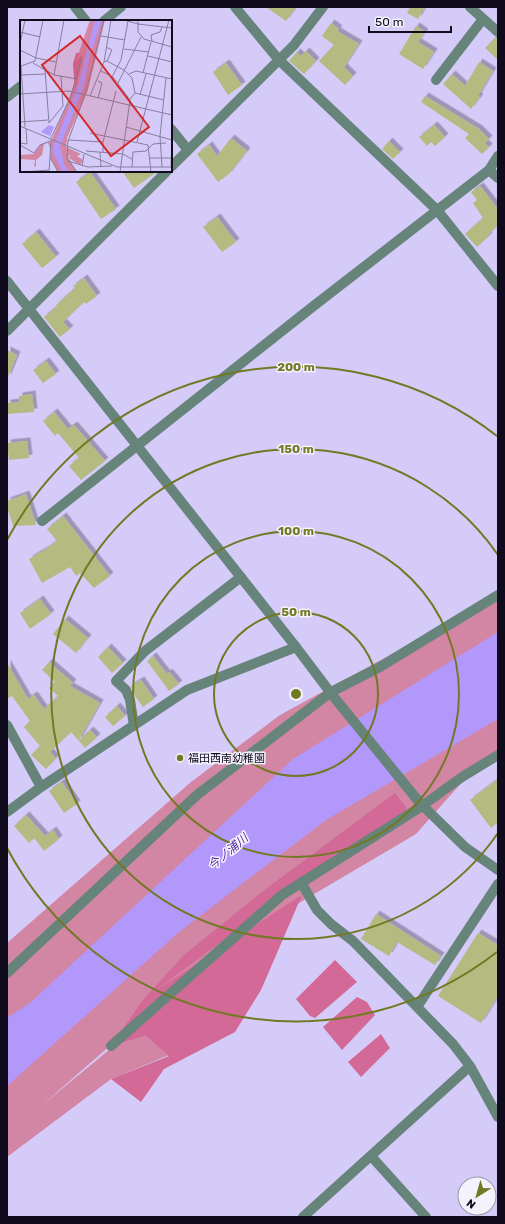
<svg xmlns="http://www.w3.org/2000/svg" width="505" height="1224" font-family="Rubik,'Noto Sans JP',sans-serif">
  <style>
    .green { fill: #d385a4 }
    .forest { fill: #d26996 }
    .water { fill: #b298fb }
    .building { fill: #b3bb81; filter: url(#shadow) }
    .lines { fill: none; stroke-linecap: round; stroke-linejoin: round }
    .minor { stroke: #67847b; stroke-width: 10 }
    .tertiary { stroke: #67847b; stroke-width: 10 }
    .ring { fill: none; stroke: #717923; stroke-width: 2 }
    .poi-dot { fill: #717923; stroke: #f4f2fd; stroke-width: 1.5 }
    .labels { text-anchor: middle; stroke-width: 3; stroke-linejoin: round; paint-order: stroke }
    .poi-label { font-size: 11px; fill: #110b1e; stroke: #f4f2fd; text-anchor: start }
    .water-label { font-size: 12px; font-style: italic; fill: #552b9c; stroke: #f4f2fd }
    .inset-road { fill: none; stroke: #877ea1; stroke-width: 1 }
    .view { fill: #d62828; fill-opacity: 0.15; stroke: #d62828; stroke-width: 2 }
    .inset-edge { fill: none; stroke: #110b1e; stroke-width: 2 }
    .centre { fill: #717923; stroke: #f4f2fd; stroke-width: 2 }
    .ring-label { font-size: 12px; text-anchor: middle; font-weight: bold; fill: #717923; stroke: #f4f2fd; stroke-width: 3; stroke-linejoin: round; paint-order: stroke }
  </style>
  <defs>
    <filter id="shadow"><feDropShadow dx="3.5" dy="-3.5" stdDeviation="0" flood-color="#0004"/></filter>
  </defs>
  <rect width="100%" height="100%" fill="#d5cbf8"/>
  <path class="green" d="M498 596V756L471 772 416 834 221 949 41 1106 115 1045 146 1036 169 1055 111 1079 7 1157V943L191 782 280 715Z"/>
  <path class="forest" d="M395 793 406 807 407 815 267 908 152 993 302 895 261 990 235 1032 164 1069 141 1102 111 1079 169 1056 146 1036 111 1046 143 1000 184 955 263 891Z
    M335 960 357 982 315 1018 310 1016 296 999Z
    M357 997 367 1002 375 1015 342 1050 323 1027Z
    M381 1034 390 1048 361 1077 348 1062Z"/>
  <path class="water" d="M498 632V719L326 820 179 932 7 1086V1018L31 1002 293 759Z"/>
  <path class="building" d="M266 7H296L286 21Z
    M410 7H425L418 19 407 13Z
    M331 23 339 29 337 31 359 44 344 67 353 76 345 85 319 61 334 45 322 36Z
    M416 26 425 32 418 42 434 52 423 69 399 54Z
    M495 38H498V60L485 48Z
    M306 51 316 61 304 74 289 61 297 52 301 56Z
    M479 62 493 71 478 96 480 97 471 109 443 84 452 74 465 86Z
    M226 63 242 85 228 95 213 72Z
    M425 96 479 129 489 139 485 143 489 147 482 154 465 138 469 134 421 102Z
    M434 125 445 137 435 146 431 142 427 146 419 137Z
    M231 138 247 151 229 174 218 182 197 154 209 145 217 156Z
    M389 141 400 152 393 159 382 149Z
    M122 171H158L134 188Z
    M90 172 116 209 101 219 76 182Z
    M480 186 498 209V225L488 235 489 236 477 247 465 234 483 218 473 203 477 200 471 192Z
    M217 217 236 242 222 252 203 227Z
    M36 232 56 257 42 268 22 244Z
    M84 278 97 296 86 304 84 302 63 322 70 329 60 337 44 317 57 306 56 305 75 288 73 286Z
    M7 350 17 355 7 379Z
    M46 361 56 374 43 383 33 370Z
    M32 394 34 412 7 414V403L19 402V396Z
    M54 412 68 429 74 425 105 461 81 480 69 466 79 458 58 433 55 436 43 421Z
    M27 441 29 458 9 460 7 443Z
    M26 494 36 525 13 526 7 507V501Z
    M63 516 110 576 94 588 80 573 76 576 70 567 42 583 29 559 46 549 57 541 47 529Z
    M40 599 51 614 30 629 20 613Z
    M65 619 88 638 76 653 53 634Z
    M108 647 123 663 112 673 98 657Z
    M153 656 167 674 169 672 179 684 169 691 147 661Z
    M49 662 73 683 70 686 100 703 79 740 90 730 97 737 85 748 71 732 50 752 56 758 46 769 31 755 40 746 24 727 30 721 12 696 7 699V663L28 699 34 695 44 709 58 696 49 688 55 682 42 670Z
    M141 680 154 699 143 707 135 696 131 686Z
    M117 706 125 716 113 726 105 717Z
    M498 779V822L491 828 470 800Z
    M62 782 77 804 64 813 49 791Z
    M26 815 45 836 53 830 59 839 44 851 34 838 29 843 14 826Z
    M376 914 441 956 435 965 397 942 389 956 361 939Z
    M478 933 498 945V996L481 1023 438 996Z"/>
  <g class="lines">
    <path class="minor" d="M75 7 86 21
      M235 7 279 60 437 210 498 286
      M470 7 498 32
      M104 21 121 7
      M436 80 483 19
      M7 97 21 86
      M171 129 188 150
      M498 156 489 170 498 178
      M171 167 294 45 323 7
      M7 331 167 171
      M42 521 311 308 489 170
      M7 725 41 787
      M134 726 130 700 126 690 116 681 145 651 241 577
      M7 812 41 787 187 690 296 647
      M301 882 317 910 331 924 353 941 453 1044 470 1066 498 1117
      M7 973 197 795 331 692 380 667 498 595
      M417 1007 498 884
      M111 1046 282 895 422 806 462 777 498 755
      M371 1156 426 1217
      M303 1217 470 1066"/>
    <path class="tertiary" d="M7 281 296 647 333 696 420 803 465 847 498 870"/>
  </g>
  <g class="ring">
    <circle cx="296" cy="694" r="82"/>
    <circle cx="296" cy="694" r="163"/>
    <path d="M498 833A245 245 0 1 1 498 555"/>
    <path d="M497 952A327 327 0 0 1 7 848M7 540A327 327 0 0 1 497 436"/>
  </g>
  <circle class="poi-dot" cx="180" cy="758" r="4"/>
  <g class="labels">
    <g class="poi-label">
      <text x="188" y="762">福田西南幼稚園</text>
    </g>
    <g class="water-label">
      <text transform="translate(228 852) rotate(-40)" y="4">今ノ浦川</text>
    </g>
  </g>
  <g transform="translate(20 20)">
    <rect width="152" height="152" fill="#d5cbf8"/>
    <path d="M70 0H85L68 70 47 118 46 127 61 134 57 136 63 140 60 145 55 142 49 138 51 134 48 137 57 152H38L30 137 31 122 50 76 59 49 60 39 57 38ZM30 122V128L28 123 24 124 22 135 16 140V146L14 147 15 140 0 139V135L14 134 21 124Z" fill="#d385a4"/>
    <path d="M56 33H60L57 39 62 36V41L55 71 53 44Z" fill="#d26996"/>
    <path d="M75 0H82L70 35 64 67 40 126 44 144 49 152H42L32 130 58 65ZM29 105 34 107 30 116 21 112Z" fill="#b298fb"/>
    <path class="inset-road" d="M104 0 118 4V12L124 19 152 27M118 0V4L152 8M0 12 20 17M81 16 105 20M132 21 131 15 140 12 142 7M0 24 5 0M86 27 92 30 87 41M104 29 129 32M0 30 16 38 36 42M128 36 152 42M84 42 91 0M13 43 34 55 57 59M25 50 29 103 43 86 41 56M81 51 93 57 110 80 100 152M123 53 131 22M109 54 116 51 152 59M2 55 25 54M34 55 44 0M92 57 101 40 108 1M78 61 82 63 78 78M98 63 121 17M115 73 144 80M0 74 49 71 152 95M120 75 126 54M70 76 84 42 87 41 104 50 112 58 115 73 110 79M0 102 28 100M0 106 97 147H152M5 107 1 46 15 41 23 0M106 107 152 120M70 113 128 125 131 152M31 118 51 76 62 36M31 119 30 137 38 152M48 121 65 75 84 0M83 122 96 71M117 122 149 0M0 123 7 124 6 109M0 125 14 133 20 125 30 121M66 131 103 134 112 139M80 132 81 147M130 138H151M48 141 68 147 92 146M62 146 64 134M112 147 113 132 126 131 133 124 146 123M142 147 140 116 146 58M151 147 152 120M4 152 29 150M29 152 30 137M57 152 47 139 48 120 83 122V132"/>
    <path class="view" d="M60 16 129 107 91 136 22 45Z"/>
    <rect width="152" height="152" class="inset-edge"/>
  </g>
  <circle cx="296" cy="694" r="6" class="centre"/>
  <g class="ring-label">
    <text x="296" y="371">200 m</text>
    <text x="296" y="453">150 m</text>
    <text x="296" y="535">100 m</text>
    <text x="296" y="616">50 m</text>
  </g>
  <rect width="505" height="1224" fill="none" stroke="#110b1e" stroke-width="16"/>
  <g transform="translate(477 1196) rotate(217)"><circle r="19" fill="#f4f2fd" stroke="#9996a4"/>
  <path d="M0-3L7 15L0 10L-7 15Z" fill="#717923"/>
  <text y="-6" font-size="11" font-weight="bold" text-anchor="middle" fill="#110b1e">N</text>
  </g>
  <path d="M369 26v6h82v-6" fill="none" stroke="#110b1e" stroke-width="2"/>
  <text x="375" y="26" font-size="12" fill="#110b1e" stroke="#f4f2fd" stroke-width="3" paint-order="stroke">50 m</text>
</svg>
